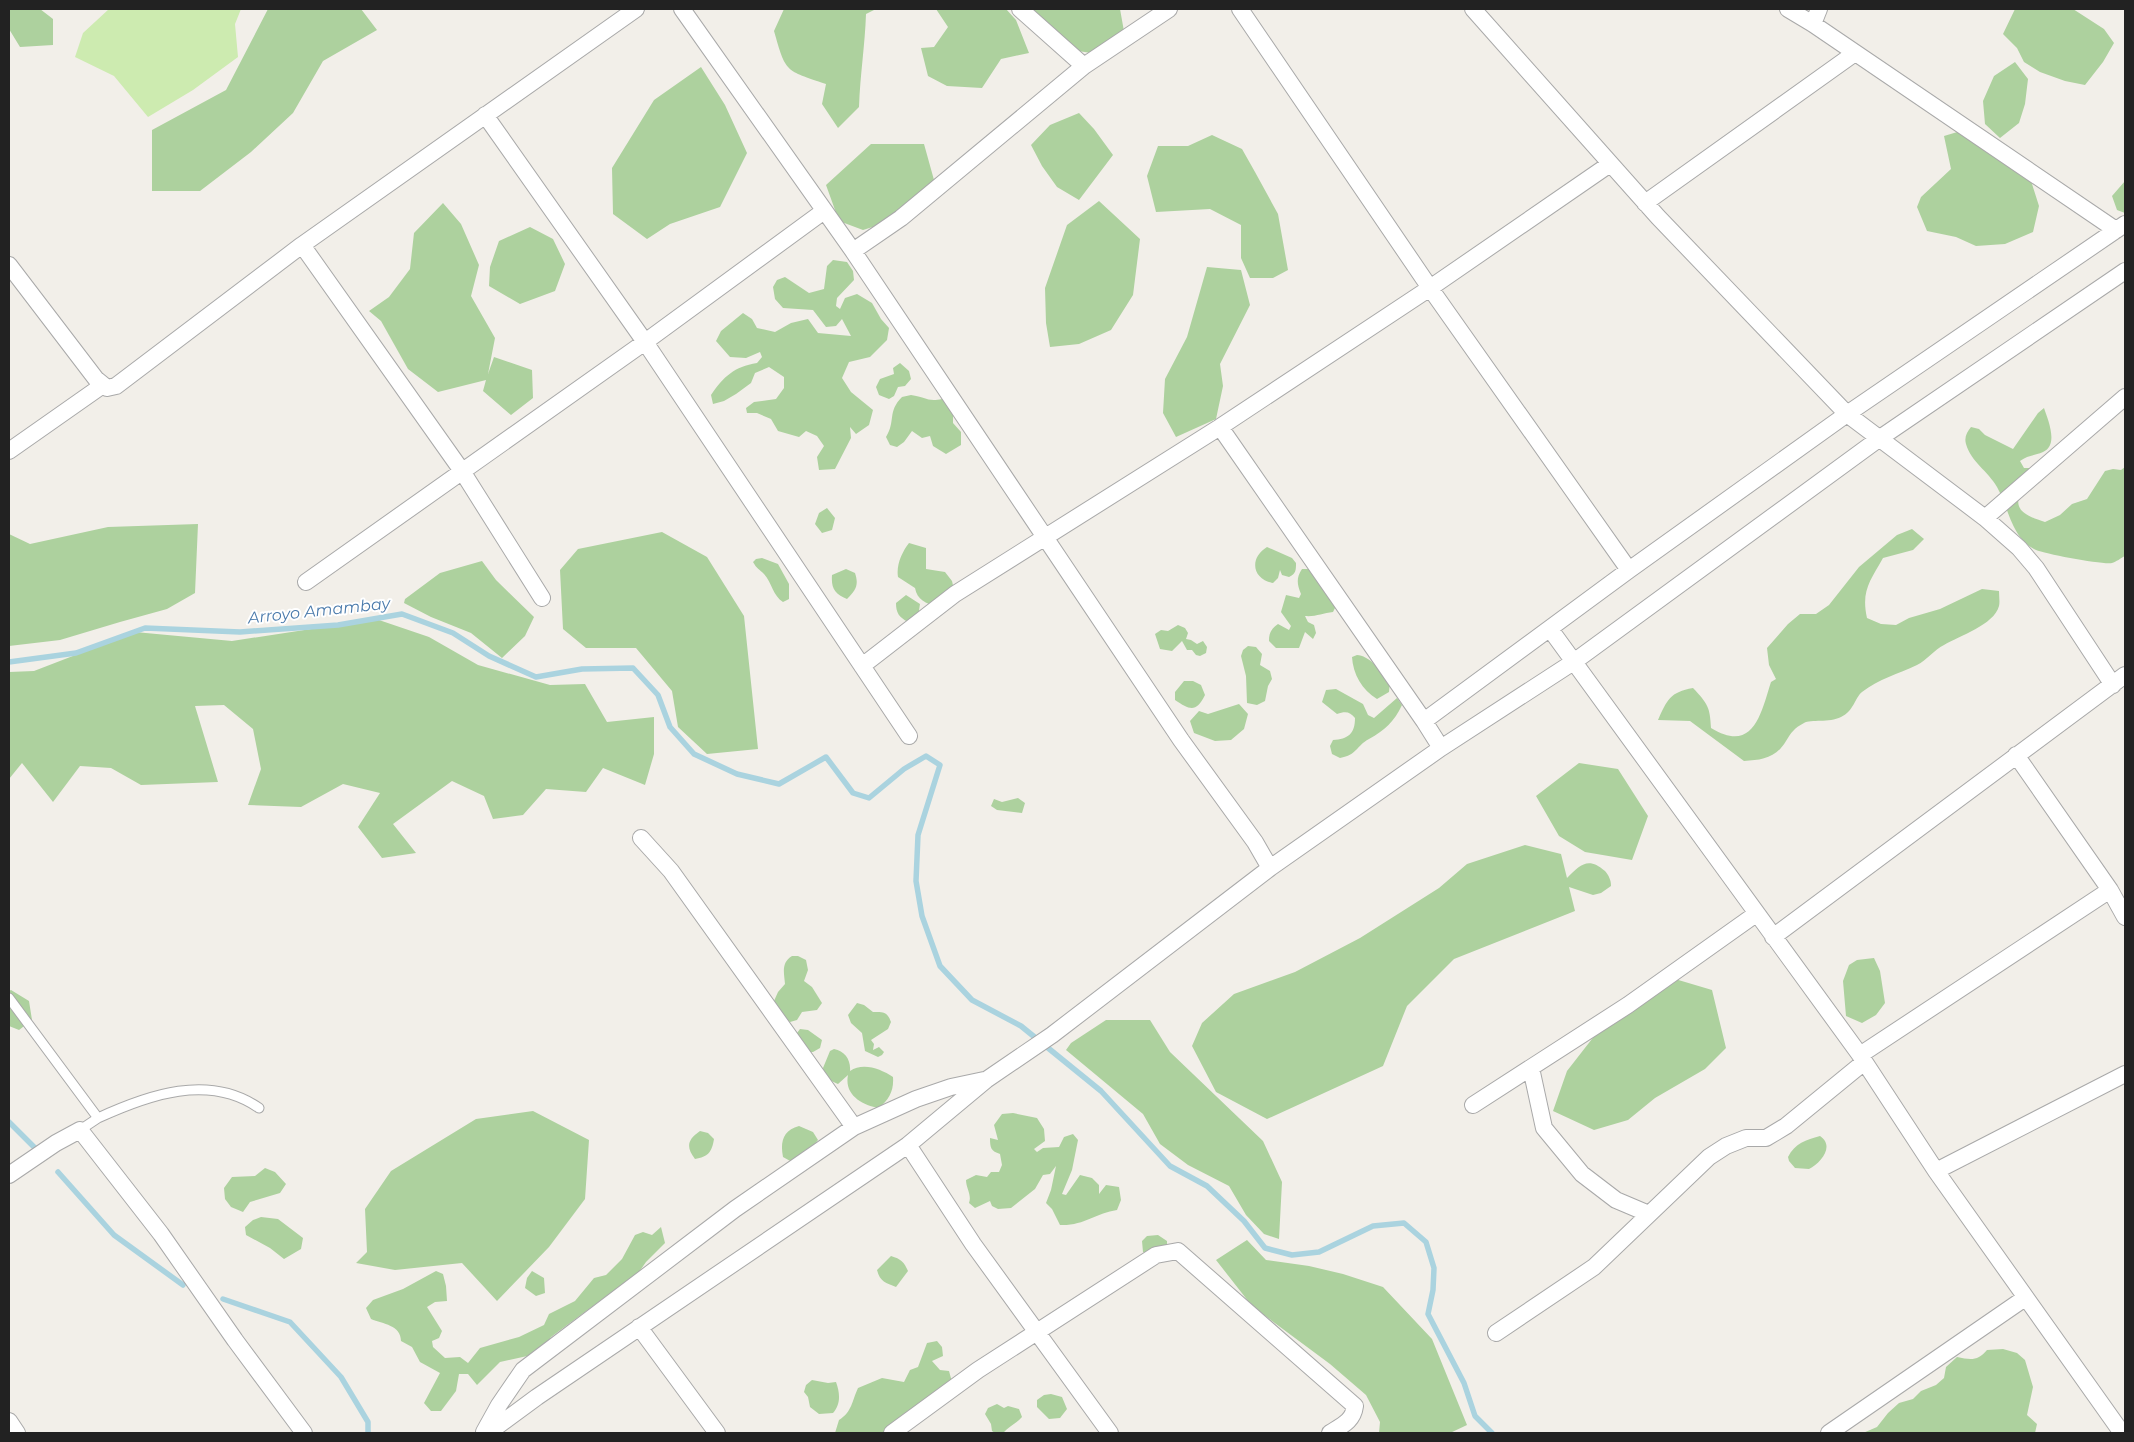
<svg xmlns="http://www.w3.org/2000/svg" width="2134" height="1442" font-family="Montserrat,sans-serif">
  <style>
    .grass { fill: #cdebb0 }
    .forest { fill: #add19e }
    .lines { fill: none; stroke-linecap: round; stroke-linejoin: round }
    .stream { stroke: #aad3df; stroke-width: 5.5 }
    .lane-casing { stroke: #a9a9a9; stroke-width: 11 }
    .street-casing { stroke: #a9a9a9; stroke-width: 18 }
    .lane { stroke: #fff; stroke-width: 9 }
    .street { stroke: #fff; stroke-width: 16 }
    .labels { text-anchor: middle; stroke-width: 4; stroke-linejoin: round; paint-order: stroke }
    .water-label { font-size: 16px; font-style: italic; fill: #4a7aab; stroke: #fff }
  </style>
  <rect width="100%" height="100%" fill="#f2efe9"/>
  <path class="grass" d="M109 9H241L235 24 238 57 193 90 148 117 114 76 75 57 83 33Z"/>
  <path class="forest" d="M9 9H40L53 19V45L20 47 9 29Z
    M268 9H361L377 30 323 61 293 113 251 152 200 191H152V130L226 90Z
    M784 9H876L866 14C865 45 860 75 859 107L838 128 822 104 826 84C785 70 786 73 774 31Z
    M936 9H1006L1016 20 1029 53 1001 59 982 88 947 86 928 76 921 48 934 47 948 27Z
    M1031 9H1120L1125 37 1105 55 1078 51Z
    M2015 9H2073L2104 29 2114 43 2103 62 2085 85 2065 81 2040 72 2024 62 2017 48 2003 34Z
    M2015 62 2028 79 2025 104 2019 123 2000 138 1985 124 1983 101 1994 76Z
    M701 67 725 105 747 153 720 207 670 224 647 239 613 214 612 168 654 100Z
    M1079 113 1094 129 1113 155 1079 200 1057 187 1042 166 1031 145 1050 125Z
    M1974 127 2026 165 2039 206 2033 232 2005 244 1976 246 1956 237 1927 231 1917 207 1921 197 1951 169 1944 136Z
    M1212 135 1242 149 1255 172 1278 214 1288 270 1273 278H1250L1241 258V225L1210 209 1156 212 1147 176 1158 146H1188Z
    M871 144H924L934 180 901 218 863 230 839 221 826 185Z
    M2125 181V213L2117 210 2112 196Z
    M1099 201 1140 239 1133 295 1111 330 1079 344 1050 347 1046 323 1045 288 1067 225Z
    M443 203 461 224 479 265 471 296 495 338 488 374 494 357 532 370 533 398 511 415 483 391 486 380 438 392 408 369 381 321 369 311 389 297 410 269 414 233Z
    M530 227 553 239 565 264 555 291 520 304 489 286 490 267 499 241Z
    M833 260 847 262 853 271 854 280 837 298 836 306 840 309 845 298 857 294 872 303 881 319 889 328 887 340 870 357 849 362 842 378 851 392 873 410 869 425 856 434 850 427 851 438 835 469 819 470 817 457 824 446 817 436 806 431 799 437 778 431 771 419 757 413H747L746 408 754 402 776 399 784 388V377L769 367 755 373 751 383 736 394 724 401 713 404 711 395C724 376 734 367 757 363L762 357 760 352 746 358 730 357 716 341 721 331 743 313 752 319 757 328 775 332 791 323 808 319 818 333 851 336 842 319 836 326 826 327 813 310 783 308 775 299 773 287 777 280 785 277 809 293 824 289 827 266Z
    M1207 267 1241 270 1250 305 1220 364 1223 386 1216 419 1176 437 1163 413 1165 379 1187 337Z
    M900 363 909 371 911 379 905 386 898 387 894 396 889 399 879 395 876 387 880 379 894 374 893 368Z
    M911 395C926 397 927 402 942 399L953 406V423L961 432V445L946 454 933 446 930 436 922 438 912 431 904 442 897 447 890 445 886 437C896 421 887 412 902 397Z
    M2044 408C2048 420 2059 445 2043 452 2034 456 2028 455 2020 461L2024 468H2032C2019 497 2004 510 2045 522L2060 515 2072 504 2087 499 2105 471 2113 469 2121 470 2125 467V556C2121 558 2116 562 2112 563 2104 565 2045 554 2036 550 2011 538 2009 508 1997 487 1988 471 1971 462 1966 444 1964 437 1967 432 1971 427L1979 429 1985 435 2013 449 2038 413Z
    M827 508 835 518 832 530 822 533 815 524 819 513Z
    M198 524 195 593 167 609 120 622 60 640 9 646V534L30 544 108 527Z
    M1912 529 1924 539 1913 550 1883 558C1870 581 1861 591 1867 618L1881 624 1896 625 1909 618 1940 609 1982 589 1999 591C1999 596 2000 602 1999 606 1994 625 1959 636 1944 645 1934 650 1927 660 1917 665 1898 674 1879 679 1862 692 1854 699 1854 711 1841 717 1829 723 1811 719 1804 723 1794 728 1791 733 1786 741 1776 758 1762 760 1744 761L1690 721 1658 720C1667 700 1670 692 1693 688 1708 704 1710 707 1711 728 1754 754 1761 713 1771 682L1776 679 1769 665 1767 648 1788 624 1800 614H1816L1829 605 1859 567 1897 535Z
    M662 532 707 557 744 616 758 749 707 754 678 727 672 691 636 648H586L563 629 560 570 578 549Z
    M909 543 926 548V569L945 572 952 581 955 594 937 607C926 603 917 600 915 588L898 577C896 565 902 552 909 543Z
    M1267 547 1292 558 1296 563C1296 570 1296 574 1289 577L1282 575 1280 570 1278 578 1273 583C1252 579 1249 558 1267 547Z
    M762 558 778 564 789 584V599L783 602C773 596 772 583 764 574 759 569 757 569 753 562L756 559Z
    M482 561 496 580 534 617 525 636 502 658 471 633 431 617 404 603 405 599 440 573Z
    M846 569 855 573C859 585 856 590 847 599 835 594 831 589 832 575Z
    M1302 569H1311L1337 604 1333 612C1323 613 1315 617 1305 616L1308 622 1314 625 1316 633 1313 639 1305 632 1299 648H1276L1269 641C1269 633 1271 629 1278 624L1289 630 1291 626 1281 612 1286 595 1299 598 1301 594C1297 584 1296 578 1302 569Z
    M906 595 920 604 918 617 908 622C899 617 896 613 896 603Z
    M376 619 429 637 478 665 550 685 585 684 607 722 654 717V754L645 785 603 768 586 792 546 789 523 815 493 819 484 796 452 781 393 824 416 853 382 858 358 827 380 793 343 784 301 807 248 805 261 769 253 729 224 705 195 706 218 782 141 785 111 768 80 766 53 802 22 763 9 779V672L34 671 135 632 232 641Z
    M1178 625 1185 628 1188 633 1186 639 1191 640 1197 644 1203 641 1207 647 1206 653 1200 656 1196 655 1192 650H1187L1182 641 1172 651 1160 649 1155 634 1161 630 1168 631Z
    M1248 646 1256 647 1262 654 1260 665 1270 671 1272 679 1268 686 1265 701 1257 705 1247 703 1246 676 1241 656 1243 650Z
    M1357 655C1368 655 1382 671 1390 680L1389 692 1377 699C1362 690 1353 674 1352 657Z
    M1184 681H1193L1201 685 1205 695C1196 713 1190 710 1175 700V692Z
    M1336 689 1363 704 1368 715 1374 718 1397 698 1402 705C1394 722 1385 730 1369 739 1356 746 1357 755 1340 758L1332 754 1330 746 1333 740C1348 739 1355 734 1355 718 1350 712 1346 711 1337 714L1322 702 1326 690Z
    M1239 704 1248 714 1244 729 1231 740 1215 741 1194 733 1190 721 1199 711 1208 714Z
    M1579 763 1618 769 1648 816 1632 860 1585 852 1559 836 1536 796Z
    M1018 798 1025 803 1022 813 997 810 991 806 994 799 1002 802Z
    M1525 845 1561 854 1567 878C1580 865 1588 856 1605 871 1609 876 1611 880 1611 886L1601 893 1593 895 1569 887 1575 911 1454 959 1407 1006 1383 1066 1267 1119 1216 1092 1192 1046 1202 1023 1234 994 1295 972 1360 938 1439 888 1467 864Z
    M792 956H798L806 960 808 970 804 981 812 987 822 1003 817 1010 802 1012 797 1020 790 1022 778 1014 774 1001 778 992 785 984C784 972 781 963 792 956Z
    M1874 958 1880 971 1885 1003 1876 1015 1862 1023 1846 1016 1843 981 1849 965 1857 960Z
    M1675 979 1712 990 1726 1048 1705 1069 1655 1098 1628 1120 1594 1130 1553 1111 1567 1071 1613 1012Z
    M11 990 29 1001 32 1020 19 1030 9 1026V991Z
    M857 1003 864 1005 873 1012C883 1012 887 1011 891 1022L888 1029 871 1040 874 1044 873 1050 879 1047 884 1052 882 1055 878 1057 865 1051 862 1033 851 1023 848 1015Z
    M1106 1020H1150L1170 1052 1263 1141 1282 1182 1279 1239 1264 1234 1246 1215 1229 1186 1188 1165 1160 1144 1143 1114 1066 1050 1071 1043Z
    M800 1029 808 1030 822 1040 820 1048 813 1052H806L794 1037Z
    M834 1049C845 1051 851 1060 850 1071 863 1062 881 1069 893 1077 894 1091 889 1099 879 1108 862 1105 844 1095 848 1075L838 1084C830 1081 825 1077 823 1068L830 1051Z
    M533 1111 589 1140 585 1199 549 1247 497 1301 462 1263 395 1270 356 1263 367 1252 365 1209 391 1171 476 1119Z
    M1013 1113 1037 1118 1044 1129 1045 1141 1034 1149 1037 1152 1043 1148 1059 1147 1064 1137 1073 1134 1078 1140 1072 1170 1062 1194 1066 1195 1080 1175 1092 1178 1099 1185V1194L1106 1185 1119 1187 1121 1200 1117 1210C1096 1213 1084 1226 1060 1225L1052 1209 1046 1203 1051 1190 1056 1166 1050 1174 1043 1175 1035 1189 1011 1208 998 1209 992 1206 990 1201 975 1208 969 1203C972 1195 966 1188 966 1180L976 1175 987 1177 991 1172H999L1002 1165 1000 1154C991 1151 990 1148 990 1138L998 1140 994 1125 1002 1114Z
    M799 1126 813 1132 818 1140 810 1150 792 1162 783 1157C780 1142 783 1130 799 1126Z
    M700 1131 708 1133 714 1139C712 1152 708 1157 695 1159 686 1147 687 1140 700 1131Z
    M1820 1136C1835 1146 1821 1163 1809 1169L1795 1168 1789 1161 1788 1157C1795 1143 1806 1140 1820 1136Z
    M265 1168 275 1172 286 1184 280 1193 250 1202 243 1212 231 1207 225 1199 224 1188 232 1177 255 1176Z
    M261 1217 278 1219 303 1238 301 1249 284 1259 270 1248 246 1235 245 1227 253 1220Z
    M661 1227 665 1243 646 1262 639 1272 551 1337 541 1353 500 1362 477 1385 468 1374H459L456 1391 441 1411H431L424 1403 440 1373 420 1362 412 1347 401 1341C401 1325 383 1324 371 1319L366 1308 373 1300 403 1289 436 1271 443 1274 446 1286 447 1301 435 1302 427 1307 442 1331 439 1338 432 1341 433 1347 445 1358 460 1357 468 1363 480 1348 519 1337 544 1325 549 1314 575 1301 594 1278 606 1275 622 1259 635 1235 643 1232 652 1235Z
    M1158 1235 1167 1241V1249L1153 1258 1143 1252 1142 1241 1147 1236Z
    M1247 1240 1266 1260 1309 1266 1343 1274 1383 1287 1432 1339 1467 1425 1450 1433H1379L1380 1422 1366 1395 1330 1364 1252 1306 1216 1260Z
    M891 1256C901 1259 904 1262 908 1271L896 1287C886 1283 880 1282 877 1270Z
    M532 1271 544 1278 545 1293 536 1296 525 1288 527 1278Z
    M937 1341 942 1347 943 1356 932 1361 940 1370 949 1371 952 1382 925 1405 915 1406 902 1433H835L839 1420C852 1412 852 1401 858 1388L882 1378 904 1382 910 1370 918 1367 927 1343Z
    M2003 1349 2017 1353 2025 1360 2033 1387 2027 1415 2037 1424 2035 1433H1863L1877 1427 1888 1413 1899 1403 1913 1399 1921 1391 1936 1385 1944 1378 1946 1367 1957 1357C1971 1360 1978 1361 1987 1350Z
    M812 1380 828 1383 836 1382C840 1393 841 1404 833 1413L819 1414 810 1407 808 1397 804 1392 806 1385Z
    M1051 1394 1062 1397 1067 1409 1060 1418 1049 1419 1037 1407V1400L1044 1395Z
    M997 1404 1004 1408 1008 1406 1019 1409 1022 1417C1016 1424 1009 1426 1003 1433H995L992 1431 991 1424 985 1414 988 1408Z"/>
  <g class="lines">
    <path class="stream" d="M9 662 76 653 145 628 240 632 338 625 402 614 453 633 489 656 536 677 582 669 633 668 658 695 670 727 694 754 737 774 779 784 826 757 853 793 869 798 904 769 926 756 940 765 918 835 916 881 922 916 940 966 972 1000 1021 1026 1101 1091 1170 1166 1207 1186 1244 1221 1265 1248 1292 1255 1319 1252 1373 1226 1404 1223 1426 1242 1434 1268 1433 1290 1428 1314 1464 1383 1475 1416 1492 1433
      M9 1122 36 1149
      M58 1172 114 1235 183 1285
      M223 1299 290 1322 341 1377 368 1422V1433"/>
    <g class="lane-casing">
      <path id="lane" d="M9 998 98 1118 80 1130
        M98 1118C148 1095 209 1073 259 1108"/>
    </g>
    <g class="street-casing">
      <path id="street" d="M682 9 853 251 1181 740 1255 842 1270 868
        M1020 9 1084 66
        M1240 9 1430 288 1629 570
        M1473 9 1658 217 1847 414 1985 518 2019 548 2036 568 2113 685
        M1788 9 1813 24 2116 230
        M1813 24 1819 9
        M485 115 645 342 909 736
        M1645 203 1855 53
        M302 245 462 471 542 598
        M853 251 901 218 1084 66 1169 9
        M9 265 96 379 107 388 116 386 302 245 636 9
        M1220 427 1424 721 1441 748
        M9 451 103 385
        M1985 518 2125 397
        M306 582 645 342 824 211
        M1550 629 1860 1055 1936 1171 2122 1433
        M862 666 955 594 1220 427 1430 288 1610 164
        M1424 721 1629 570 1847 414 2125 224
        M2016 755 2110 890 2125 917
        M641 838 671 871 854 1127
        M1773 937 2125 675
        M1860 1055 2110 890
        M1531 1068 1544 1128 1582 1174 1616 1200 1649 1214
        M1473 1105 1628 1005 1756 914
        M908 1145 973 1244 1110 1433
        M1936 1171 2125 1074
        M9 1175 56 1143 80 1130 161 1234 235 1340 304 1433
        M639 1327 717 1433
        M1496 1333 1594 1267 1709 1157 1726 1146 1746 1138H1766L1786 1126 1863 1063
        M9 1421 17 1433
        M484 1432 499 1405 523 1370 735 1209 854 1127 916 1099 951 1087 984 1080
        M488 1433 537 1397 908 1145 986 1080 1052 1035 1270 868 1441 748 1575 661 1880 438 2125 271
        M892 1433 978 1370 1156 1255 1178 1251 1355 1406C1353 1421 1343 1425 1330 1433
        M1829 1433 2025 1298"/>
    </g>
    <use href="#lane" class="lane"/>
    <use href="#street" class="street"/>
  </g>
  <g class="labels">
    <g class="water-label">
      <text transform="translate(319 610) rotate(-6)" y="6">Arroyo Amambay</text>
    </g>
  </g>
  <rect width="2134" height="1442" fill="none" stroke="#222222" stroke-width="20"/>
</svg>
